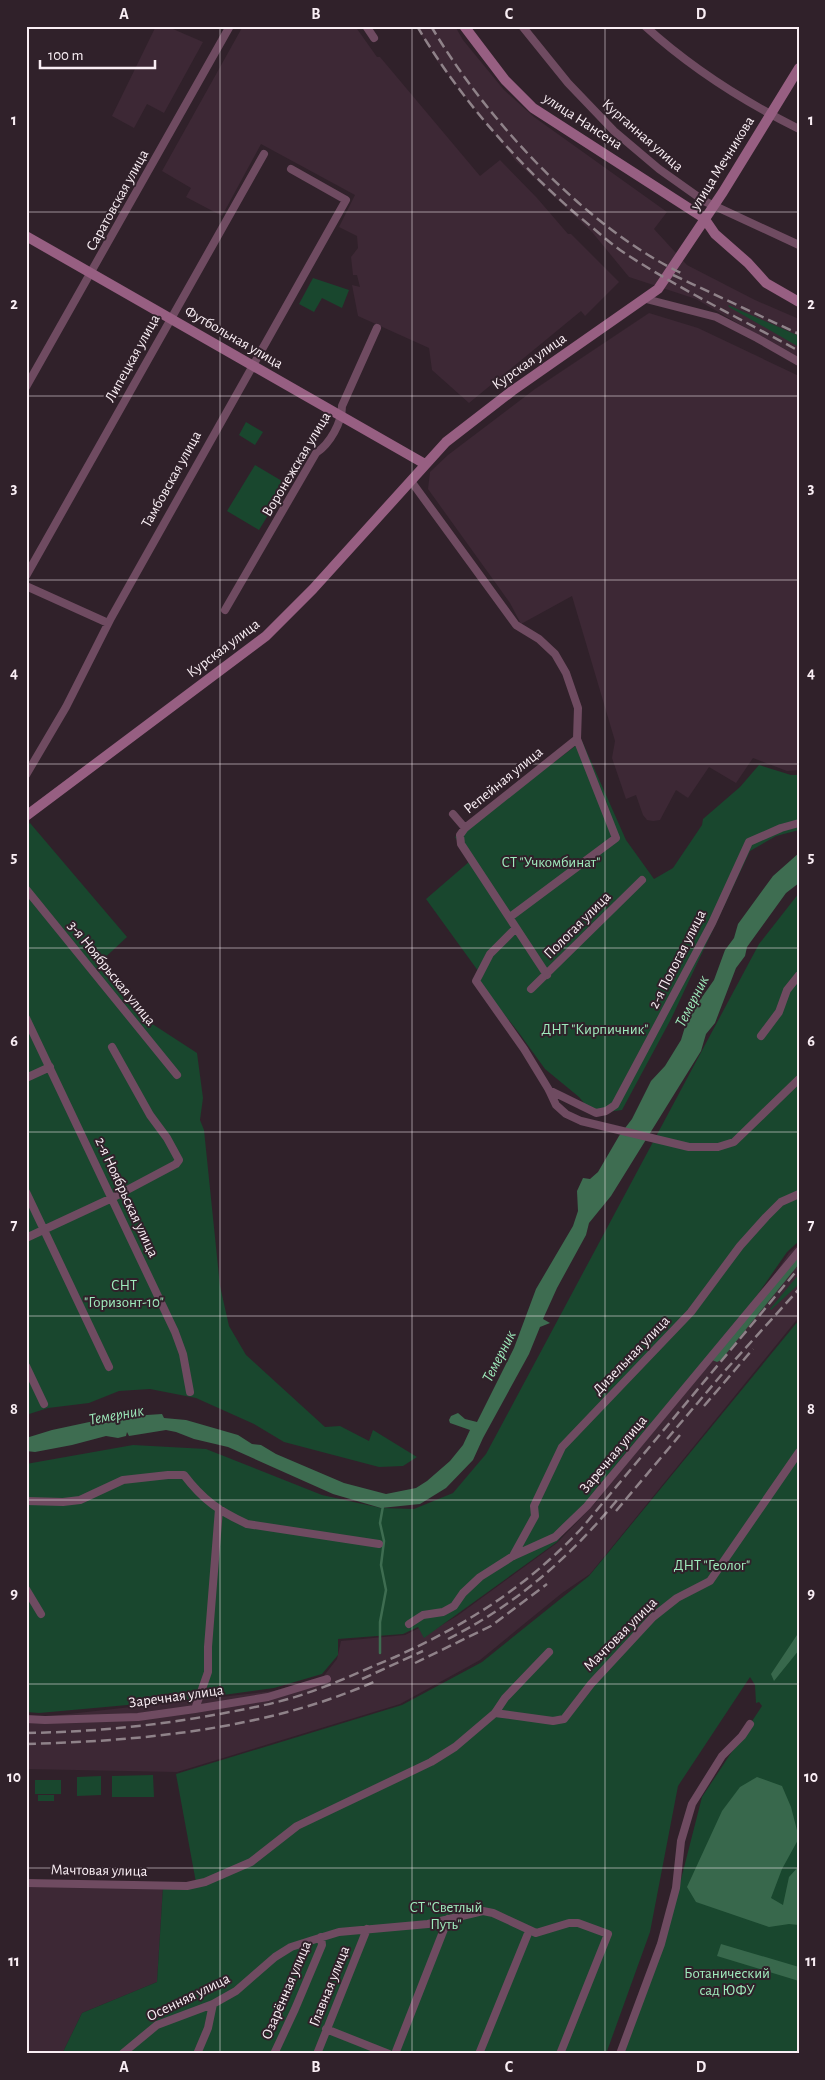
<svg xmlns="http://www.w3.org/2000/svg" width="825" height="2080" font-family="'Alegreya Sans',sans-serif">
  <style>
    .built { fill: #3d2835 }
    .green { fill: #19472e }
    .forest { fill: #38684c }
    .water { fill: #3e6d51 }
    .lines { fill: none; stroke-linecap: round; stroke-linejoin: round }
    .stream { stroke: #3e6d51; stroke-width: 2.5 }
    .street { stroke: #6f4b61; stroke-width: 8 }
    .secondary { stroke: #975f82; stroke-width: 10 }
    .rail { stroke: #8f8289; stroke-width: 2.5; stroke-dasharray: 10 5; stroke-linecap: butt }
    .grid { fill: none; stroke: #f9eef4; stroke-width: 1; stroke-opacity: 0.55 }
    .labels { text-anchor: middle; stroke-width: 4; stroke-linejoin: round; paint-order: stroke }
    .street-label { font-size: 15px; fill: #f9eef4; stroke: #30212a }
    .park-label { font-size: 15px; fill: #9feabc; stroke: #30212a }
    .water-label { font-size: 16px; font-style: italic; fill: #9ce8b9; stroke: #30212a }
    .neatline { fill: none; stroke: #f9eef4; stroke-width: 2 }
    .grid-label { font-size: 16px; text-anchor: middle; font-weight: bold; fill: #f9eef4 }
  </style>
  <rect width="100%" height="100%" fill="#30212a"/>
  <path class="built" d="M156 26H166L203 42 164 113 147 104 134 128 112 116Z
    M243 26H355L377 57H380L480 176 500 160 537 198 568 234H571L619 282 585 316 581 311 469 403 432 370 429 348 358 316 352 285 360 287 357 275H353L351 257 358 248 357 236 339 227 355 195 261 144 222 216 186 197 191 188 162 171Z
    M416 26H455L463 40 504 90 534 117 667 212 654 229 687 265 755 300 799 319V359L696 299 629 277 592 232 516 161 437 61Z
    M649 313 698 328 799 376V770L787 771 753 758 736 783 709 767 688 798 676 790 660 820 653 821 647 820 643 815 636 795 626 799 612 758 615 741 572 596 521 624 510 603 428 489 430 472 448 455 535 389Z
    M799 1244V1317L590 1574 562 1593 480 1660 400 1704 177 1772 26 1769V1716L42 1717 273 1691 323 1677 337 1659 341 1641 405 1635 419 1628 425 1635 457 1616 557 1543 600 1498 624 1458 743 1322 789 1253Z
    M26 1886 163 1887 157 1982 82 2013 62 2054H26Z"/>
  <path class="green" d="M313 278 349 290 342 308 322 298 314 312 299 304Z
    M728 305 799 336V347L729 307Z
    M246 422 263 432 255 445 239 435Z
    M255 465 287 484 259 530 227 511Z
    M582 741 626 840 654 879 673 868 702 825 703 819 740 787 759 765 791 775H799V830L776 836 750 851 671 1019 622 1110 593 1114 579 1097 545 1069 519 1033 477 980 481 975 426 899 470 861 455 837Z
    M30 823 127 937 97 965 137 1014 197 1053 203 1098 200 1120 204 1130 220 1286 229 1326 246 1355 325 1427 340 1426 369 1441 373 1430 417 1457 403 1466 379 1467 284 1442 254 1424 196 1398 150 1389 119 1391 89 1403 48 1408 26 1415V826Z
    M799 893V1241L787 1252 740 1320 623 1456 557 1542 424 1638 418 1627 403 1634 338 1639V1655L322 1674 274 1688 194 1699 39 1713 26 1712V1464L133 1445 206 1449 322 1495 381 1508 414 1509 453 1493 486 1454 759 944Z
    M799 1274V1284L771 1310 770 1309Z
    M799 1320V2054H624L666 1938 702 1797 762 1706 759 1702 756 1703 755 1685 750 1677 678 1786 650 1932 606 2054H62L82 2013 157 1982 163 1887 197 1888 176 1774 402 1705 482 1662 589 1576Z
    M153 1775 154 1797H112V1776Z
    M101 1776V1795L77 1796V1777Z
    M35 1780H61V1794H35Z
    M38 1795H54V1801H38Z"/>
  <path class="forest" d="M799 1253V1264L721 1360 717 1362 712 1360Z
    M799 1632V1650L774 1681 771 1674Z
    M757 1777 782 1786 791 1807 799 1838 782 1869 771 1898 783 1905 789 1877 799 1866V1925L789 1924 769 1927 696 1902 687 1887 722 1811 740 1787Z
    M721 1944 799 1967V1981L717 1956Z"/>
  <path class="water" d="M799 853V883L786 893 747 947 745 956 736 968 715 1023 706 1034 701 1051 611 1196 589 1223 586 1235 557 1288 543 1319 550 1323 540 1327 529 1354 483 1438 473 1460 446 1488 420 1504 381 1508 333 1494 228 1447 194 1439 176 1432 166 1430 129 1436 127 1432 126 1436 118 1438 106 1436 72 1445 35 1452 26 1451V1438L52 1430 94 1421 117 1417 162 1414 164 1418 186 1420 238 1435 252 1444 261 1445 276 1454 344 1483 386 1494 416 1488 427 1481 450 1461 463 1445 470 1430 450 1423 449 1420 451 1416 458 1413 465 1419 477 1422 514 1348 536 1289 573 1226 578 1211 577 1191 583 1178 590 1179 598 1172 619 1136 632 1119 651 1081 665 1066 681 1040 688 1017 714 980 725 950 734 938 738 924 773 876Z"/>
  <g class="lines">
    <path class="stream" d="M380 1653V1622L386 1590 381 1565 384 1541 380 1523 383 1506"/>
    <path class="street" d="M366 26 374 38
      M522 26 568 83 614 131 659 169 704 201 799 245
      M645 26C691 68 743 101 799 129
      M646 299 716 317 757 338 799 362
      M26 387 230 26
      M411 481 516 625 539 639 555 654 566 673 578 708 577 739 616 838 510 917
      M26 576 264 154
      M26 586 108 623
      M225 610 316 453C330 444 342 422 342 406L377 328
      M26 775 66 707 111 618 346 200 291 169
      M453 814 465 828
      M26 889 177 1075
      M516 928 490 954 476 981 524 1049 549 1090 556 1105 566 1114 581 1121 689 1147H718L734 1142 799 1079
      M547 975 461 844 460 835 465 828 577 739
      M531 989 642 880
      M26 1018 175 1332 183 1354 190 1392
      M761 1036 779 1012 787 990 799 975
      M26 1078 50 1067
      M549 1090 596 1113 606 1111 615 1105 712 923 749 842 781 828 799 823
      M26 1192 109 1367
      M26 1238 112 1198 176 1164 179 1160 167 1138 150 1115 112 1047
      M26 1366 44 1404
      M26 1501 63 1502 80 1500 123 1480 168 1475H184C203 1500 219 1511 247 1524L379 1544
      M513 1556 535 1516 534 1506 562 1447 691 1312 740 1246 766 1217 781 1202 799 1194
      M26 1589 41 1614
      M409 1624 423 1615 443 1612 454 1606 463 1593 480 1577 513 1556 555 1537 587 1506 799 1251
      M195 1709 208 1672V1647L219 1509
      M495 1713 553 1721 564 1719 591 1684 653 1617 677 1598 710 1581 799 1452
      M26 1719 45 1720 138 1717 195 1709 268 1697 327 1679
      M26 1883 187 1886 205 1882 251 1862 297 1826 431 1762 455 1747 495 1713 505 1698 549 1652
      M326 2029 389 2054
      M122 2054 157 2025 213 2004 236 1991 275 1957 291 1947 313 1940 339 1932 428 1924 483 1911 493 1913 536 1933 569 1923H578L608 1934 560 2054
      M197 2054 208 2028 213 2004
      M274 2054 295 2009 322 1945 321 1937
      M317 2054 367 1929
      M395 2054 448 1919
      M479 2054 529 1931
      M620 2054 661 1944 676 1888 681 1841 692 1804 722 1756 742 1736 750 1724"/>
    <path class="secondary" d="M464 26 505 80 533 108 704 218 715 234 748 263 766 283 799 302
      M26 236 425 464
      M26 816 266 636 313 589 446 442 512 391 658 289 723 192 799 68"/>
    <path class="rail" d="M417 26C459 97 514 160 576 214 591 226 605 239 620 250 677 288 739 318 799 351
      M431 26C485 118 586 228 683 274
      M673 275 799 334
      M704 1406 753 1349
      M667 1439 723 1373 799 1289
      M616 1511 680 1435
      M448 1639C517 1604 569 1558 618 1499
      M415 1663 491 1626 547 1584
      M362 1679 423 1651
      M26 1733C95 1732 163 1725 230 1712 256 1707 282 1702 307 1693 337 1683 366 1669 395 1657 468 1624 526 1587 581 1529L799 1268
      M26 1744C143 1741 268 1729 376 1681"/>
  </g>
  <path class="grid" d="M220 26V2054M412 26V2054M605 26V2054M26 212H799M26 396H799M26 580H799M26 764H799M26 948H799M26 1132H799M26 1316H799M26 1500H799M26 1684H799M26 1868H799"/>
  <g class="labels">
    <g class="street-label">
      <text transform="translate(583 121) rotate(33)" y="5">улица Нансена</text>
      <text transform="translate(643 135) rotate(41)" y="5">Курганная улица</text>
      <text transform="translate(722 163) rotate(-58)" y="5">улица Мечникова</text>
      <text transform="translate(117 200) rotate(-61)" y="5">Саратовская улица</text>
      <text transform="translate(234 337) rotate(30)" y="5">Футбольная улица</text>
      <text transform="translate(132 358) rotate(-61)" y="5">Липецкая улица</text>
      <text transform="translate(529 361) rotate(-35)" y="5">Курская улица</text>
      <text transform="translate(296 464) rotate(-59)" y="5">Воронежская улица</text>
      <text transform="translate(171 479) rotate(-61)" y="5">Тамбовская улица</text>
      <text transform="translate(223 648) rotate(-37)" y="5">Курская улица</text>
      <text transform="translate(503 780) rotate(-39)" y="5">Репейная улица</text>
      <text transform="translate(577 925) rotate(-45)" y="5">Пологая улица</text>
      <text transform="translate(677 959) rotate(-63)" y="5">2-я Пологая улица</text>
      <text transform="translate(112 973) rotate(51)" y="5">3-я Ноябрьская улица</text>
      <text transform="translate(127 1197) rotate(65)" y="5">2-я Ноябрьская улица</text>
      <text transform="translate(631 1355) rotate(-46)" y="5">Дизельная улица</text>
      <text transform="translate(613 1454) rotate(-50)" y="5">Заречная улица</text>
      <text transform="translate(620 1634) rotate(-45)" y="5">Мачтовая улица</text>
      <text transform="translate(176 1696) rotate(-8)" y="5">Заречная улица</text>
      <text transform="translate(99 1870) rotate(1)" y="5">Мачтовая улица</text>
      <text transform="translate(329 1986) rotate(-68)" y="5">Главная улица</text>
      <text transform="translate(286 1990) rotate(-67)" y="5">Озарённая улица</text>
      <text transform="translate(188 1997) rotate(-26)" y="5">Осенняя улица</text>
    </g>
    <g class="park-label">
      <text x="551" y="867">СТ "Учкомбинат"</text>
      <text x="595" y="1034">ДНТ "Кирпичник"</text>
      <text x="124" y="1290">СНТ<tspan x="124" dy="17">"Горизонт-10"</tspan></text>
      <text x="712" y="1570">ДНТ "Геолог"</text>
      <text x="446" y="1912">СТ "Светлый<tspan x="446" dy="17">Путь"</tspan></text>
      <text x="727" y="1978">Ботанический<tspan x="727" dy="17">сад ЮФУ</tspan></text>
    </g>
    <g class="water-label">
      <text transform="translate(691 1001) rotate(-63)" y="6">Темерник</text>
      <text transform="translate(498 1356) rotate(-63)" y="6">Темерник</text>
      <text transform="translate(116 1414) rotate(-10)" y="6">Темерник</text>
    </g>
  </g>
  <rect width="825" height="2080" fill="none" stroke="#30212a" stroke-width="55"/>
  <path d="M40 60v8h115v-8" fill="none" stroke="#f9eef4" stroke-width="2.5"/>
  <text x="48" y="60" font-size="15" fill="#f9eef4" stroke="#30212a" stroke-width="4" paint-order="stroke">100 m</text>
  <rect x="28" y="28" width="770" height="2024" class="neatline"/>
  <g class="grid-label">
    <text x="124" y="19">A</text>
    <text x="316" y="19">B</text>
    <text x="509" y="19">C</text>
    <text x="701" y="19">D</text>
    <text x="14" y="125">1</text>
    <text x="811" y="125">1</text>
    <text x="14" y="309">2</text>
    <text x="811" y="309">2</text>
    <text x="14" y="493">3</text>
    <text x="811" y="493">3</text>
    <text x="14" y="678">4</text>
    <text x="811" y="678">4</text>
    <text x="14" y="862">5</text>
    <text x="811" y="862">5</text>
    <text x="14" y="1046">6</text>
    <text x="811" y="1046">6</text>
    <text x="14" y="1230">7</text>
    <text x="811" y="1230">7</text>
    <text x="14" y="1414">8</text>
    <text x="811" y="1414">8</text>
    <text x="14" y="1598">9</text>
    <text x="811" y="1598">9</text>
    <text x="14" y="1782">10</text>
    <text x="811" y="1782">10</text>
    <text x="14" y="1966">11</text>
    <text x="811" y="1966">11</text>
    <text x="124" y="2072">A</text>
    <text x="316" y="2072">B</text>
    <text x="509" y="2072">C</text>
    <text x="701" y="2072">D</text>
  </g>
</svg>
